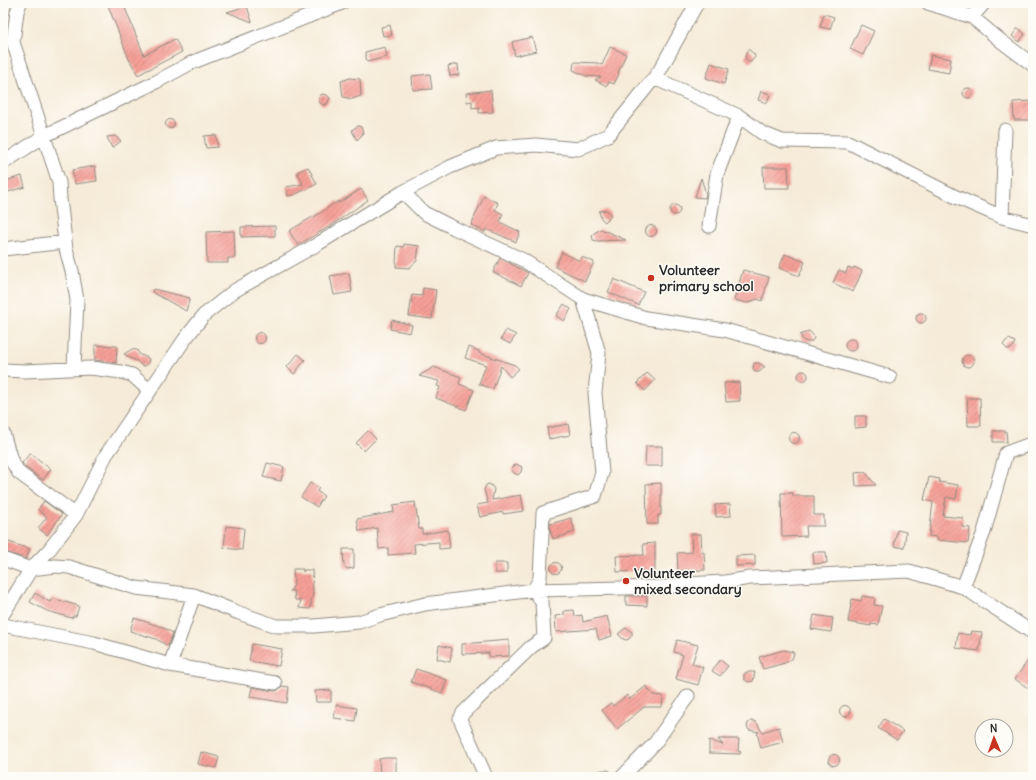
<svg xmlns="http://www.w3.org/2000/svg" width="1036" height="780" font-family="Delius,sans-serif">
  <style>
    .building { fill: url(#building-hatch) }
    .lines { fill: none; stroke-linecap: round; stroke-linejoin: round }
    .minor-casing { stroke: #908b82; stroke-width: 15 }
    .minor { stroke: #fff; stroke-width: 13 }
    .poi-dot { fill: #c8321e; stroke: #fdfcf7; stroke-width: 1.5 }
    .labels { text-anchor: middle; stroke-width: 3; stroke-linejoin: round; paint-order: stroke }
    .poi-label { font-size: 14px; font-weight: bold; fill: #2b2b2b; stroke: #fdfcf7; text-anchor: start }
  </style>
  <defs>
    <pattern id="building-hatch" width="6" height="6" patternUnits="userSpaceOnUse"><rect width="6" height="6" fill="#f6a098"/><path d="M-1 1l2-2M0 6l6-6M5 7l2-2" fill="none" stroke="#c7837c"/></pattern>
  </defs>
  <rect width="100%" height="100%" fill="#fdfcf7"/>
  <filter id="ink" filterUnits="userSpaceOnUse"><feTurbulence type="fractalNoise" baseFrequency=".025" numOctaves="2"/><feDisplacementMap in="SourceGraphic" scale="8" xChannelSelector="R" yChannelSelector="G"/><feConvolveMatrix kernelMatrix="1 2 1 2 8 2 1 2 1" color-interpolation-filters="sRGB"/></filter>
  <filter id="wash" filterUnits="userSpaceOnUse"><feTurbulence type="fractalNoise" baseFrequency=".012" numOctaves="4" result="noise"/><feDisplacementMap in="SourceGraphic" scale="16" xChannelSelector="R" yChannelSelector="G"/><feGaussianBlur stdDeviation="0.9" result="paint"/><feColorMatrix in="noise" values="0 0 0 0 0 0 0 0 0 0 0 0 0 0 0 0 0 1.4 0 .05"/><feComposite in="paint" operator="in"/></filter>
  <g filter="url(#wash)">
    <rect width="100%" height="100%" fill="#f6ebd8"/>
    <g id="blocks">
      <path class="building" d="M107 3H123L144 55 175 39 182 52 138 75 129 59Z
        M247 6 252 22 227 12Z
        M824 14 834 17 830 29 820 27Z
        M390 25 392 35 383 36 381 27Z
        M861 25 874 31 863 55 850 49Z
        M1018 28 1025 34 1019 42 1012 36Z
        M532 37 536 51 515 56 512 42Z
        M385 47 387 57 367 62 365 52Z
        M610 47 626 54 618 73 619 74 614 84 609 82 607 86 595 80 601 77 586 76 573 70 574 62 597 63 602 65Z
        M748 49 754 54 755 57 751 62H748L745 57Z
        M931 55 951 59 949 73 928 69Z
        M711 63 729 69 724 84 706 78Z
        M458 64 459 75 450 76 448 66Z
        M430 74 432 89 413 90 412 76Z
        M350 78 360 79 361 96 352 99 343 97 341 81Z
        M963 93a5 5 0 1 1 10 0a5 5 0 1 1-10 0Z
        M491 90 493 112 479 113V107L472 108V101L467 102 466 93Z
        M761 91 770 94 767 103 758 100Z
        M322 94 327 95 330 98 327 104 323 105 319 102V97Z
        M1033 101V120H1014L1013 102Z
        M165.5 124a4.5 4.5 0 1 1 9 0a4.5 4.5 0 1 1-9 0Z
        M358 126 361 127 363 132 362 135 357 140 352 131 353 129Z
        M216 135 218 147 206 148 204 136Z
        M115 136 121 141 112 148 107 137Z
        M95 166 97 181 75 184 72 170Z
        M308 167 317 184 294 195 288 196 286 187 303 184 297 172Z
        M763 167H788L789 188H764Z
        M22 176 25 187 8 192 5 181Z
        M701 178 706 194 705 198 695 197Z
        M361 189 368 200 332 225 298 245 289 231 314 216V217L338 201 339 203Z
        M484 196 498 203 495 210 503 214 500 222 520 232 516 242 486 229 485 232 471 225Z
        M670 210a5 5 0 1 1 10 0a5 5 0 1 1-10 0Z
        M607 210 609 212 611 216 605 222 601 218 599 211Z
        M645.5 231a5.5 5.5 0 1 1 11 0a5.5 5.5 0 1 1-11 0Z
        M275 226V236L241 237V227Z
        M601 229 626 240 597 241 593 240 592 235 594 233Z
        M234 231 235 258H228V263H207L206 232Z
        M404 244 419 246 417 261 409 268 396 267V264L397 246 404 247Z
        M562 252 580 261 582 257 594 262 585 281 555 267Z
        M785 254 805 262 799 276 779 268Z
        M500 258 528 273 521 286 493 272Z
        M848 267 853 269 854 267 862 271 853 292 833 283 839 270 846 273Z
        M743 270 769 277 762 301 758 299 747 303 734 300Z
        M349 273 352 292 334 295 330 276Z
        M614 279 644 292 638 305 608 292Z
        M423 288 436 290 432 319 409 316 412 295 422 296Z
        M153 289 190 298 186 311 152 292Z
        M564 304 571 309 564 321 556 316Z
        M916 318a5 5 0 1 1 10 0a5 5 0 1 1-10 0Z
        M392 320 412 325 410 333 390 329Z
        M506 330 516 335 510 344 501 339Z
        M809 331 813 335 814 338 812 341 807 342 804 341 800 335Z
        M254.5 338a5.5 5.5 0 1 1 11 0a5.5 5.5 0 1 1-11 0Z
        M1009 339 1015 342 1013 347 1011 349H1007L1003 345 1006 341Z
        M845 345a6 6 0 1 1 12 0a6 6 0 1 1-12 0Z
        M95 345 117 346 116 363 95 360Z
        M469 347 479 351V353L515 365 519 369 510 377 501 366 493 389 479 384 486 365 465 358Z
        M132 349 137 350 140 355 147 357 149 359 148 364 145 366H142L137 361 132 359 124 354Z
        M298 354 305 360 294 374 287 367Z
        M962 361a6 6 0 1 1 12 0a6 6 0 1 1-12 0Z
        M754 363H759L765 367 759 372H755L753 368Z
        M434 367 461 377 459 384 474 390 466 410 436 398 440 387 437 386 439 381 419 376Z
        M798 376a5 5 0 1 1 10 0a5 5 0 1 1-10 0Z
        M647 373 655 380 645 391 637 383Z
        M739 382 740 401 726 402 724 383Z
        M967 398H980L981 426H968Z
        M855 416H866V427L855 428Z
        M568 424 570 435 549 439 547 428Z
        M368 431 376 439 364 451 356 443Z
        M993 431H1006L1007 442H993Z
        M788.5 438a5.5 5.5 0 1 1 11 0a5.5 5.5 0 1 1-11 0Z
        M646 446H662V466H645Z
        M30 453 51 469 43 480 25 467 22 463Z
        M267 463 284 467 281 481 263 477Z
        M516 464 522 467 521 472 518 475 514 473 511 469Z
        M865 472 876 485 856 486 855 473Z
        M929 477 940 479 939 482 958 485 956 499 946 497 943 516 963 518 962 527 970 528 968 543 937 540V537L929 536 933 502 924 500Z
        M310 483 319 488 317 491 324 496 317 507 301 497Z
        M661 483V515H658V524H647L646 484Z
        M489 484 491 485 494 489 492 500 521 495 524 511 503 514V512L480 517 477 505 488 503 484 490 486 485Z
        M781 493H793V496H814V515H824V526H806L807 536 782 537Z
        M44 501 62 514 47 535 38 528 47 517 38 510Z
        M415 502 419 529H422V534L448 530 450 548 439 549V542L414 544 415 553 388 555V548L379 549 377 528 359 531 357 519 394 512 393 505Z
        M730 504 731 516 716 517 715 505Z
        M571 518 575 532 553 539 550 530V524Z
        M226 526 244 528 242 550 224 548Z
        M897 530 906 532 904 548 894 546Z
        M691 534H701L702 552H704L705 570 678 571 677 553 692 552Z
        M3 540 30 549 26 559 3 551Z
        M655 543V573L643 574V571L617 572 616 556 644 555 643 544Z
        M343 549H354V568L347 569 344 566Z
        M813 552H826L827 563 814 564Z
        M755 555V565L736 566V556Z
        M550.5 568a5.5 5.5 0 1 1 11 0a5.5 5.5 0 1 1-11 0Z
        M495 563H507V573H495Z
        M293 569H303V572L304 570H312L313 592 310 609 299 608 301 600H295L294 591H290L294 585Z
        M35 593 50 602 52 598 79 606 76 616H73L72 618 47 611 30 602Z
        M626 596H647V606L626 605Z
        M862 596 875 598 874 605 882 606 878 625 871 624V626L848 622 852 599 861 601Z
        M574 610 575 616 582 615 583 622 607 616 612 636 599 640 596 629 556 632 555 616 564 615V611Z
        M814 615 833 618 831 632 811 629Z
        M134 618 162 627 173 633 168 646 156 639 130 631Z
        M627 628 632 632V635L629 639 626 640 623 639 618 634 624 629Z
        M971 631 982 632 979 651 956 648 958 633 970 635Z
        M509 640V656L489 657V653L462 654V644Z
        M677 640 698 645 692 664 703 667 698 685 676 679 683 655 674 652Z
        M252 644 282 649 279 666 249 661Z
        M439 645 452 648 450 662 437 659Z
        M784 650 793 652 794 654 792 659 785 663 763 669 759 657Z
        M1033 653V687L1030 685 1028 688 1015 679Z
        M720 660 728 666 720 676 712 671Z
        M416 669 447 680 442 693 411 682Z
        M747 672H755L753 681 748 682 744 679V674Z
        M282 686 289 687 287 703 250 697 252 687 274 691 278 690Z
        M646 686 653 695 663 696 662 707H644L617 729 602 710 611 703 613 706 627 695 630 699Z
        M331 690V702H316L315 691Z
        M336 705 357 708 355 721 334 718Z
        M839.5 711a5.5 5.5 0 1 1 11 0a5.5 5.5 0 1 1-11 0Z
        M884 719 903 731 897 740 878 728Z
        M751 721H754L757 723 762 732 779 727 783 742 761 748 757 733 759 732 749 730 747 727 748 723Z
        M718 739H739L738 751 741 752 740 754 709 753V740L723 745Z
        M201 752 219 757 216 768 198 764Z
        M828.5 760a5.5 5.5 0 1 1 11 0a5.5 5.5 0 1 1-11 0Z
        M385 758H396V777H380L379 759Z"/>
    </g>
  </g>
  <g filter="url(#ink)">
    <use href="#blocks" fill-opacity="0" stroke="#908b82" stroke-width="1"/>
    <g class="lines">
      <g class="minor-casing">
        <path id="minor" d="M20 3 17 12 13 42 59 182 60 199 66 249 72 271 77 300 74 368
          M928 3 972 17 1001 41 1033 65
          M972 17 984 3
          M654 78 660 70 697 3
          M3 163 44 136 156 82 191 63 342 3
          M403 192 424 213 454 228 523 260 583 299 646 318 725 330 890 377
          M1002 217 1005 130
          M709 226 717 174 739 116
          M3 249 65 242
          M3 370 25 371 91 368 121 372 132 375 150 391
          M3 433 11 460 19 473 76 515
          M3 559 31 569 55 566 69 567 136 588 194 595 239 613 276 626H314L359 622 380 615 425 604 534 590 667 587 685 584 725 582 750 578 909 571 963 587 984 532 1006 453 1033 443
          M963 587 1033 633
          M3 614 31 569 49 550 76 515 106 455 185 339 204 315 234 291 316 245 403 192 450 167 496 148 536 145 578 149 608 135 654 78 739 116 762 133 782 141 848 142 956 197 1002 217 1033 225
          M3 625 94 643 170 665 275 683
          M170 665 194 595
          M486 777 460 719 463 713 531 647 544 638 542 602 534 590 540 578 543 513 595 496 602 473 595 393 599 353 583 299
          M603 777H606
          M622 777 655 743 688 696"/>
      </g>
      <use href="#minor" class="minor"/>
    </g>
  </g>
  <g class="poi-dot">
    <circle cx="651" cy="278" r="4"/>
    <circle cx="626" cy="581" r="4"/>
  </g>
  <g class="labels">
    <g class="poi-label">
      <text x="659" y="275">Volunteer<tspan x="659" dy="16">primary school</tspan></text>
      <text x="634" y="578">Volunteer<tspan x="634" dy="16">mixed secondary</tspan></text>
    </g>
  </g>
  <rect width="1036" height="780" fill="none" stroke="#fdfcf7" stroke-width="16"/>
  <g transform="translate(994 738) rotate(358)"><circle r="19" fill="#fdfcf7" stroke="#a9a8a5"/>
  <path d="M0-3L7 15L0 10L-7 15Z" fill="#c8321e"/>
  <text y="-6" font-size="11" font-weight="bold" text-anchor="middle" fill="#2b2b2b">N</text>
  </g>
</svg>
